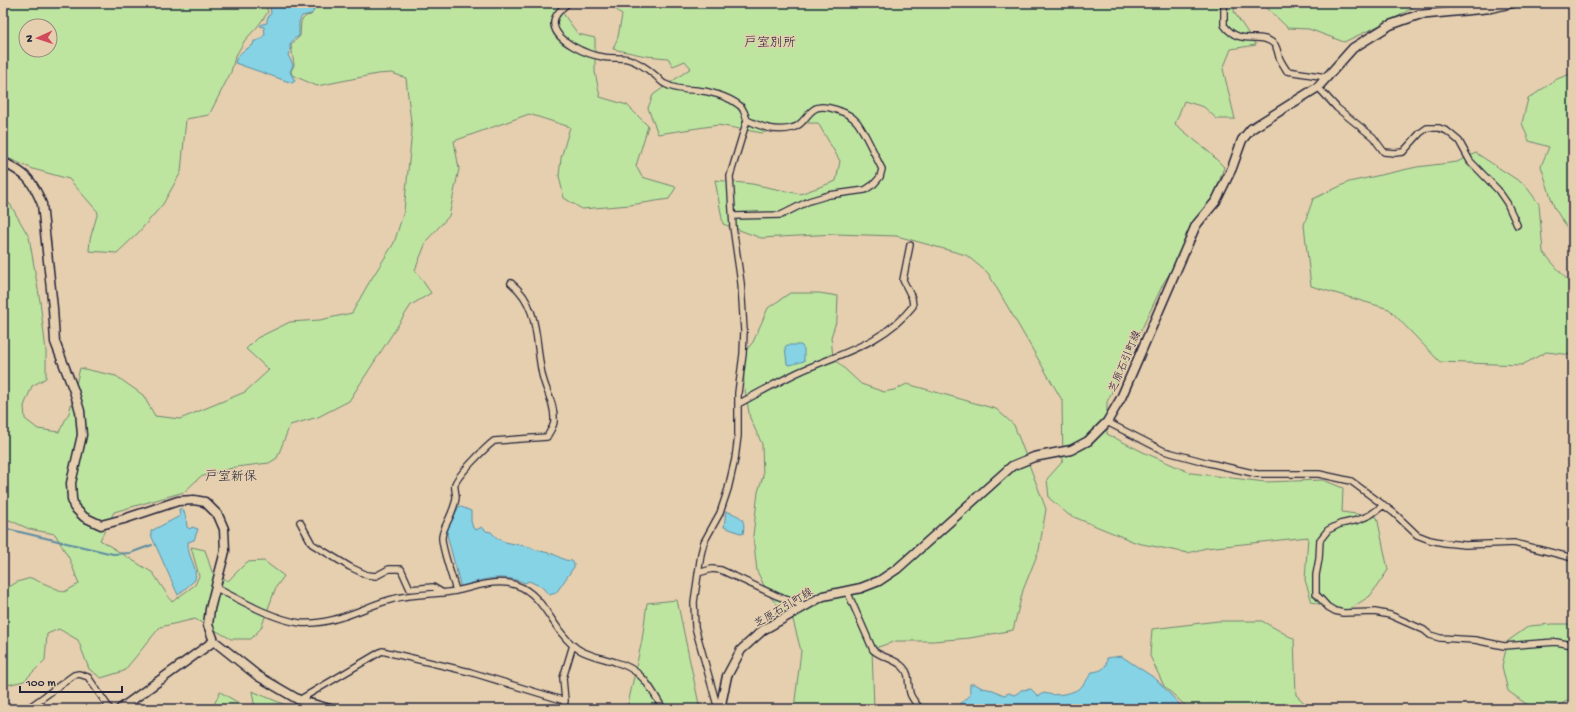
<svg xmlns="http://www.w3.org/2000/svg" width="1576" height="712" font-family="'Gochi Hand','Klee One',sans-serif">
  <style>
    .green { fill: #bde5a0; stroke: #70846e; fill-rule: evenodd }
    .water { fill: #86d3e5; stroke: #5e8ca1 }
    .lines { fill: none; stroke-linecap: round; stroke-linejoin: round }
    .stream { stroke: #5e8ca1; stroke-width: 2 }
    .street-casing { stroke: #22223b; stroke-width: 8 }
    .secondary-casing { stroke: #22223b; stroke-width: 11 }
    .street { stroke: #e5cfae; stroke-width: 5.5 }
    .secondary { stroke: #e5cfae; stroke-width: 8 }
    .labels { text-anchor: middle; stroke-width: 3; stroke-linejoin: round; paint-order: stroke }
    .street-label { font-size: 11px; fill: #22223b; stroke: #e5cfae }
    .quarter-label { font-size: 13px; fill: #22223b; stroke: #e5cfae }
  </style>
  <rect width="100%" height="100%" fill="#e5cfae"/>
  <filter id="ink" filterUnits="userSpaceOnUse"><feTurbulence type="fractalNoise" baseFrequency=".025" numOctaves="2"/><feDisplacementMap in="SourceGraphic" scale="8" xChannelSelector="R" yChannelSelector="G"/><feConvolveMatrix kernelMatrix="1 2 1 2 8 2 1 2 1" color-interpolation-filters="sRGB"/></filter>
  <g filter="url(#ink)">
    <path class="green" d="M3 3H274L266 7 268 12 258 26 245 40 235 57 231 72 209 115 186 119 181 172 163 204 138 233 117 253 89 251 90 239 98 212 69 179 33 169 3 156ZM26 26H50V50H26Z
      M309 3H560L559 8 578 34 595 38V72L600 97 627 105 648 126 636 166 642 177 676 187 669 199 630 205 582 209 564 198 559 176 561 158 570 127 529 114 454 141 459 169 449 216 427 240 415 270 431 293 411 305 349 401 318 417 290 425 277 458 269 463 236 467 200 477 184 492 114 512 100 540 153 573 172 602 195 585 199 576 191 547 205 550 212 572 228 581 247 562 264 561 284 576 276 587 261 628 251 639H231L195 619 160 627 124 671 101 678 89 669 78 640 59 629 47 634 45 660 24 681 3 686V591L17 582 31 578 64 592 79 584 70 560 55 534 29 529 3 517V201L10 204 29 237 40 301 46 351V378L32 386 24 406 25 419 38 429 59 432 69 413 80 368 116 376 143 395 155 416 180 419 245 392 269 370 246 349 257 338 290 322 320 320 352 313 367 286 394 243 404 211 412 131 406 78 392 73 377 74 317 86 292 75 291 71 294 65 291 45 300 36 301 21 306 16 311 15 314 10Z
      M609 3H1122L1172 5 1174 3H1235L1234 12 1256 45 1231 49 1223 69 1235 119H1217L1204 107 1184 101 1175 124 1209 152 1224 167 1206 220 1164 282 1107 402V434L1143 452 1191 473 1265 482 1323 480 1343 488 1342 512 1377 517 1388 570 1370 596 1345 612 1312 602 1305 580 1308 537 1206 548 1188 553 1137 543 1069 515 1049 498 1047 479 1063 461 1062 400 988 273 966 255 897 236 835 234 761 238 723 224 715 180 752 184 800 194 836 181 840 161 818 123H796L762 133 718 125 658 134 648 108 653 95 691 68 685 61 673 66 668 58 646 56 613 49 618 37 622 15Z
      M1257 3H1420L1399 16 1344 42 1309 29 1288 28 1265 6Z
      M1573 73V230L1567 228 1554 207 1541 166 1549 147 1529 141 1522 123 1528 99 1557 79Z
      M1476 153 1525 185 1539 204 1543 252 1569 282 1573 280V355L1546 352 1522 365 1440 362 1389 309 1311 286 1304 225 1313 199 1349 182 1417 167 1457 162Z
      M790 293H819L838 296 837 319 831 337 833 358 861 384 884 392 894 390 907 384 996 409 1014 425 1046 509 1039 550 1023 590 1013 630 970 638 933 641H896L872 649 874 709H794L801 651 793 620 769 596 757 571 753 536 758 492 763 476 762 444 750 418 744 384 743 354 753 342 768 308Z
      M677 600 700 709H614L628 704 642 640 647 603Z
      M1218 621H1262L1294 639 1296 695 1311 709H1189L1164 686 1150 656 1152 629Z
      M1552 624H1573V697L1560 705 1532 708 1508 691 1502 666 1508 641 1529 626Z
      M252 691 295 709H255Z
      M220 692 244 706 242 709H212Z"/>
    <path class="water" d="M277 3H288L290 4 306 3 314 11 311 14 302 16 299 22V36L294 39 290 45V50L288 55 293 65 290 72 295 81 292 83 235 63C238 52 244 51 253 45L254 41C259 41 262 38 265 34L264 27 260 26 262 24 267 23V19L271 13 270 6Z
      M787 345H801L804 349V361L790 365 787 364 785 347Z
      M459 506 471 511V521L473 528 476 530 482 527 486 531 491 532 497 538 505 542 530 547 536 550 553 554 565 560 572 561 574 564V567L556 593 549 595 542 587 529 581 525 583C505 574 480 578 461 588L447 535 448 528Z
      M179 509H183L186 518 187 527 190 529 192 527 198 529 194 540 188 542C187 558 198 565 195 580L178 595 151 535V531L180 516Z
      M726 511C741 517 746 517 743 534L724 527Z
      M1121 656 1156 679 1184 709H960V703C973 695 969 697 970 684H975L982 688 993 690 1004 695 1009 693 1014 695 1018 693 1021 690 1031 689 1038 696 1044 693C1055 697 1076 694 1083 685 1087 681 1089 676 1092 672 1101 671 1107 669 1107 658Z"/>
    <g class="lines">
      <path class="stream" d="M3 528 113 554 130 553 152 545"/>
      <g class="street-casing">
        <path id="street" d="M568 3C562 8 554 15 554 22 553 41 588 55 603 57 611 59 620 57 628 59 639 62 648 69 656 76 659 79 662 83 665 84 674 89 685 90 695 90 709 91 727 96 739 105 744 108 745 115 747 120L730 176 733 227 741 283 744 331 743 354 738 393V436L735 459 728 489 720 513 704 542 701 554 694 602 695 627 718 709
          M1224 3V25C1240 48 1262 30 1275 45 1277 48 1278 53 1279 57 1281 62 1284 66 1287 71L1326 77
          M1318 87 1337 108 1373 137 1384 152 1395 153 1403 152 1420 133 1427 128H1439L1447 131 1459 141 1470 161 1498 190 1507 203 1517 225
          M733 216 781 215 809 201 829 195 865 190 874 184 880 177 882 169C875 156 866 134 857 122 850 113 823 102 813 110 805 116 802 126 792 128 778 132 761 127 747 120
          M738 404C759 393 779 381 801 371 842 353 884 343 913 306L912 298 903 280 910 245
          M1107 422 1164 451 1209 463 1257 474H1319L1351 481 1394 513 1417 535 1430 540 1445 543 1465 545 1514 543 1573 558
          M1384 505 1370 515 1358 520 1340 524 1328 530 1320 540 1319 559 1316 575V594L1328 607 1335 611 1343 613 1375 612 1390 615 1424 630 1430 635 1440 638 1475 640 1504 646 1556 642 1573 645
          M300 522 312 544 350 567 367 575 376 576 389 569H401L410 589 433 587 443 593
          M698 573 712 569 721 570 777 596 804 606
          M216 588C242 601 272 619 300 623 313 624 330 621 342 617 359 612 376 603 393 599 414 593 436 595 456 591 475 587 497 578 516 585 546 595 552 632 578 649 589 656 603 658 615 662 642 669 650 687 663 709
          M456 591C453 579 441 547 442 537 443 528 448 522 451 514 453 509 456 502 456 497 456 493 454 488 455 484 458 475 486 447 494 441L547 437C549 432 554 427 554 421 555 403 545 390 542 374 535 342 540 306 511 283
          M847 591 873 650C882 658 894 658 903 667 911 675 907 683 910 693 911 698 917 704 920 709
          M299 700 382 651 470 672 565 701
          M27 709 74 675 79 674 88 677 110 709
          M563 709 565 701 563 678 573 645"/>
      </g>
      <g class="secondary-casing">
        <path id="secondary" d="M3 162C26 174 32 179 42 204L53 308 55 342 74 391 80 411 82 435 71 483 72 499 74 507 84 517 101 525 124 519 178 501 194 500 205 502 218 515 224 529 225 551 210 609 208 625 214 641 258 676 275 686 299 700 330 709
          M120 709 214 641
          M720 709 727 676 741 650 763 630 823 596 861 588 879 581 897 569 1012 466 1034 457 1071 450 1088 441 1107 422 1121 398 1196 225 1216 201 1232 168 1242 140 1251 129 1318 87 1353 48 1390 25 1418 15 1491 8 1513 3"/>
      </g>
      <use href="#street" class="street"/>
      <use href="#secondary" class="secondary"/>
    </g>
  </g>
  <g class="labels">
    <g class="street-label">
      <text transform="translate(1124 361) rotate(-67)" y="4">芝原石引町線</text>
      <text transform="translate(783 607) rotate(-31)" y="4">芝原石引町線</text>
    </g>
    <g class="quarter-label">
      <text x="770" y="46">戸室別所</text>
      <text x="231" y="480">戸室新保</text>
    </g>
  </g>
  <rect width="1576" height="712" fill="none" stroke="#e5cfae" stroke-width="16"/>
  <rect x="8" y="8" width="1560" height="696" fill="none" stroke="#22223b" stroke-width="1.5" filter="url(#ink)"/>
  <g transform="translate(38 38) rotate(267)"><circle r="19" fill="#e5cfae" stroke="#978a80"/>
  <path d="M0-3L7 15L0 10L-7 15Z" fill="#d1495b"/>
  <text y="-6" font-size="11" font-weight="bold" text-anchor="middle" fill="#22223b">N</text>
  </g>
  <path d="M20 686v6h102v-6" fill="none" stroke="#22223b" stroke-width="2"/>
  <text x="26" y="686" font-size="12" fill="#22223b" stroke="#e5cfae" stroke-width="3" paint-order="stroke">100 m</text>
</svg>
